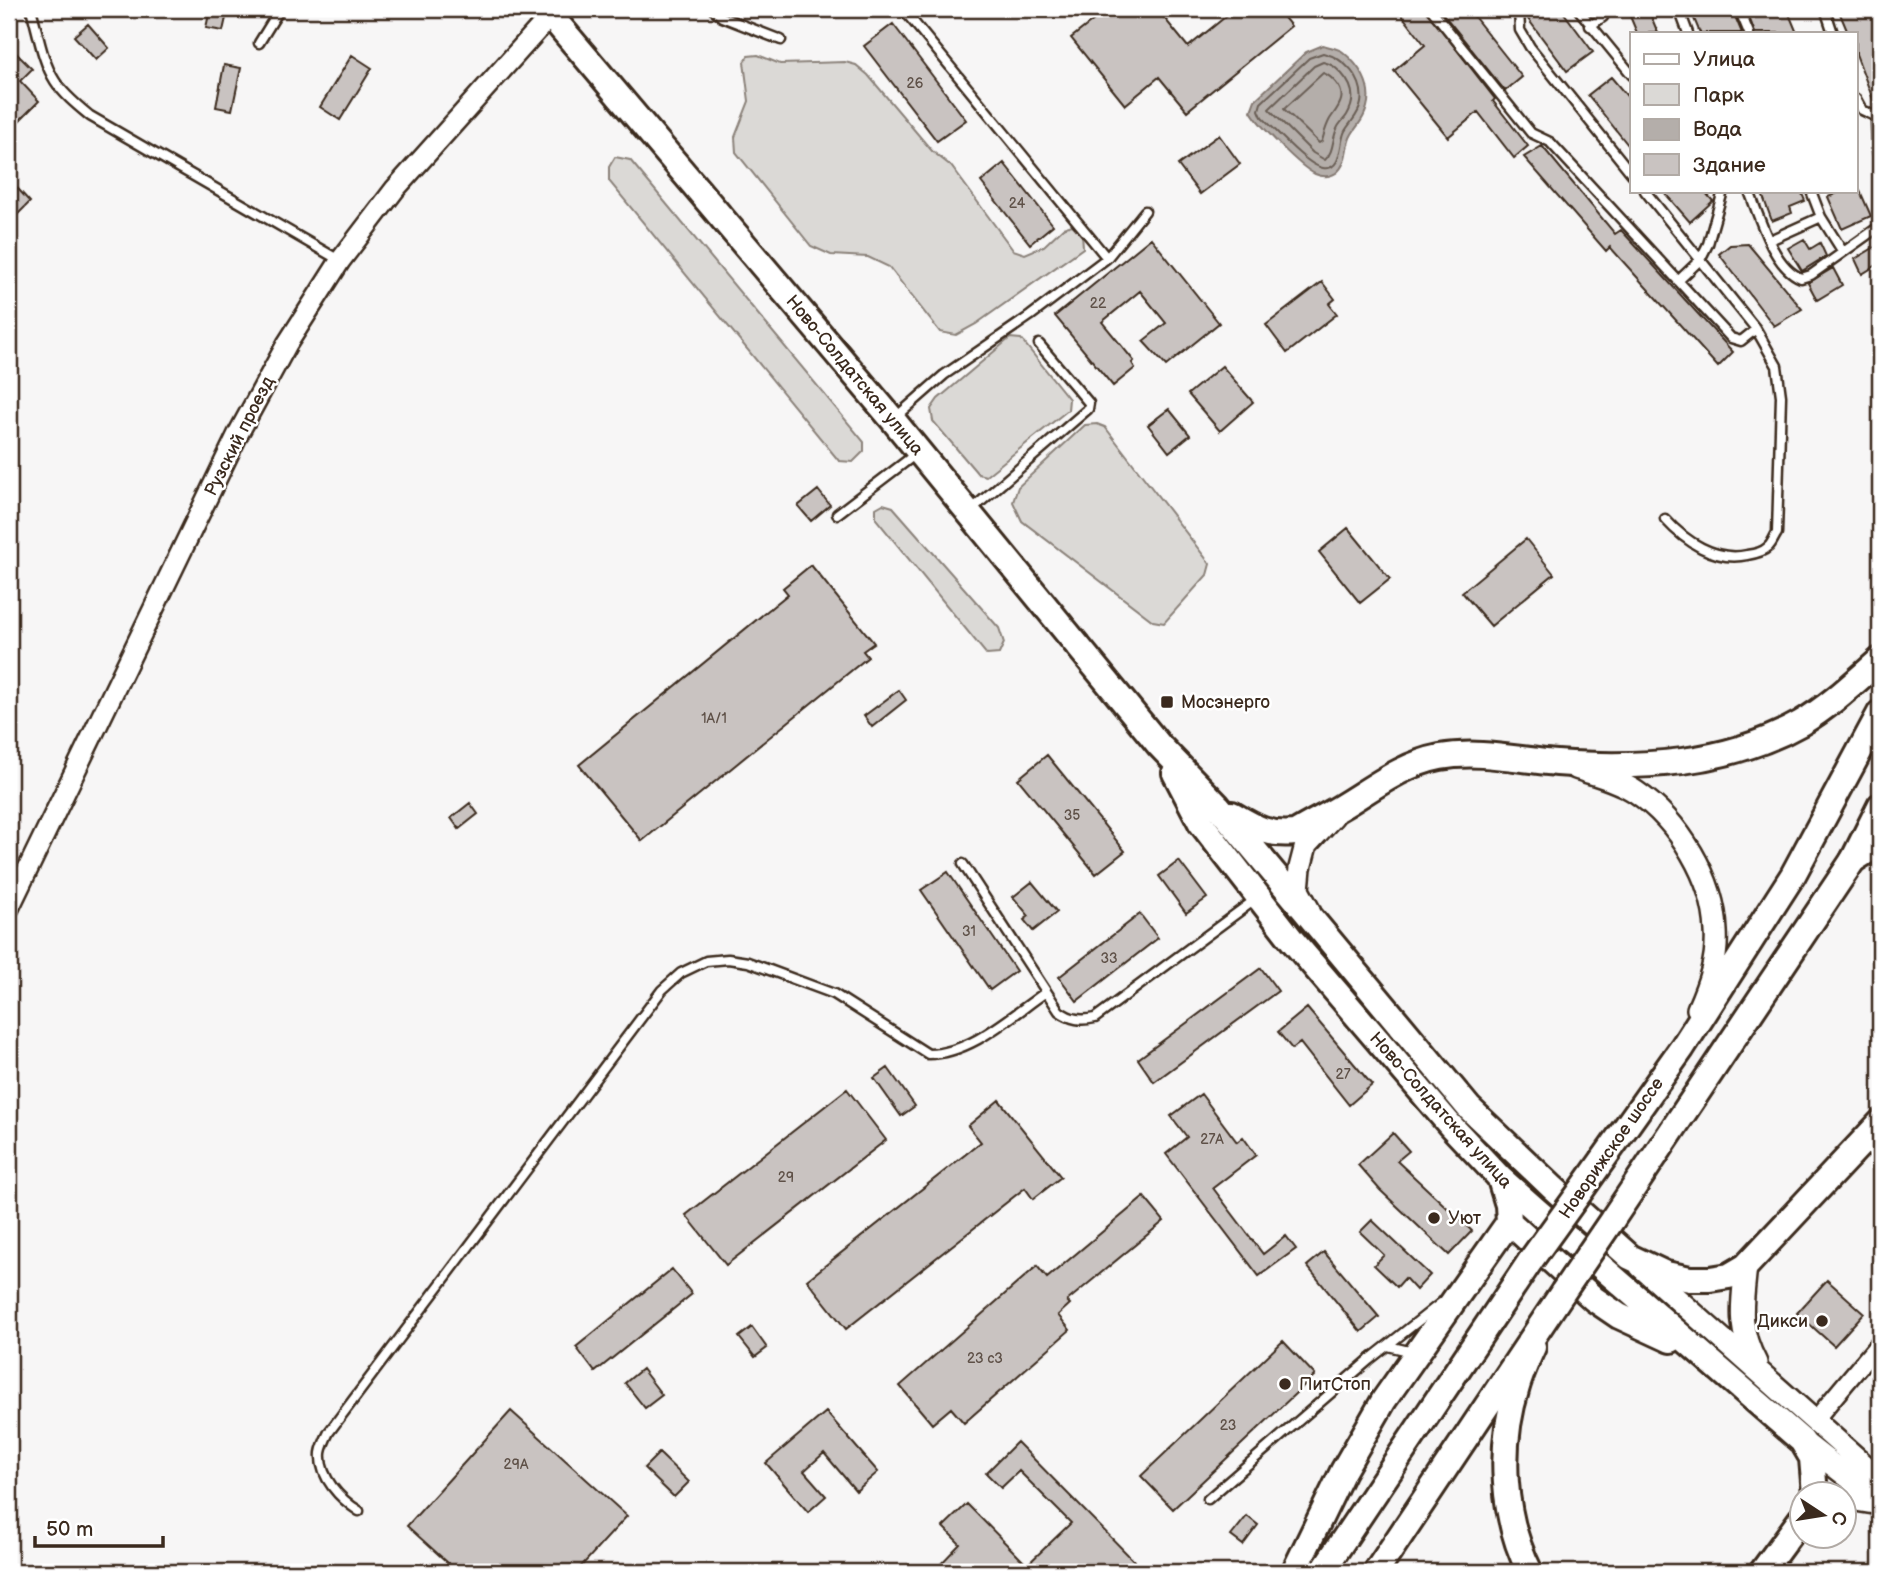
<svg xmlns="http://www.w3.org/2000/svg" width="1889" height="1581" font-family="'Balsamiq Sans',sans-serif">
  <style>
    .green { fill: #dbd9d6; stroke: #8b827a; stroke-width: 2 }
    .water { fill: #b4aeaa; stroke: #847972; stroke-width: 2 }
    .lines { fill: none; stroke-linecap: round; stroke-linejoin: round }
    .shore { stroke: #6b5f56; stroke-width: 2 }
    .building { fill: #c9c3c1; stroke: #3b2a1e; stroke-width: 2 }
    .service-casing { stroke: #3b2a1e; stroke-width: 13 }
    .minor-casing { stroke: #3b2a1e; stroke-width: 21 }
    .tertiary-casing { stroke: #3b2a1e; stroke-width: 24 }
    .secondary-casing { stroke: #3b2a1e; stroke-width: 26 }
    .primary-casing { stroke: #3b2a1e; stroke-width: 30 }
    .trunk-casing { stroke: #3b2a1e; stroke-width: 30 }
    .service { stroke: #fff; stroke-width: 8 }
    .minor { stroke: #fff; stroke-width: 16 }
    .tertiary { stroke: #fff; stroke-width: 19 }
    .secondary { stroke: #fff; stroke-width: 21 }
    .primary { stroke: #fff; stroke-width: 24 }
    .trunk { stroke: #fff; stroke-width: 24 }
    .trunk-bridge-casing { stroke: #3b2a1e; stroke-width: 30; stroke-linecap: butt }
    .trunk-bridge { stroke: #fff; stroke-width: 24 }
    .poi-dot { fill: #3b2a1e; stroke: #fff; stroke-width: 2.5 }
    .labels { text-anchor: middle; stroke-width: 5; stroke-linejoin: round; paint-order: stroke }
    .number-label { font-size: 14px; fill: #5e5047 }
    .street-label { font-size: 18px; fill: #3b2a1e; stroke: #fff }
    .poi-label { font-size: 18px; fill: #3b2a1e; stroke: #fff; text-anchor: start }
  </style>
  <rect width="100%" height="100%" fill="#f7f6f6"/>
  <filter id="ink" filterUnits="userSpaceOnUse"><feTurbulence type="fractalNoise" baseFrequency=".0143" numOctaves="2"/><feDisplacementMap in="SourceGraphic" scale="14" xChannelSelector="R" yChannelSelector="G"/><feConvolveMatrix kernelMatrix="1 2 1 2 8 2 1 2 1" color-interpolation-filters="sRGB"/></filter>
  <g filter="url(#ink)">
    <path class="green" d="M758 55 780 64 845 62 856 65 868 75 932 151 951 166 1013 250 1025 254 1044 246 1063 228 1072 225 1082 233 1083 248 976 324 956 335 940 332 889 267 868 257 831 255 811 246 736 152 735 137 749 101 744 62 748 56Z
      M615 157 630 160 864 442V451L853 462 839 461 609 181V167Z
      M1010 338 1021 339 1069 399 1068 410 986 476 978 474 933 421 931 409 938 399Z
      M1097 424 1105 427 1210 564 1207 575 1164 623 1153 621 1022 521 1013 502 1018 487 1085 425Z
      M883 504 893 507 999 628 1004 643 999 654 987 655 876 519V508Z"/>
    <path class="water" d="M1323 45C1329 47 1338 48 1343 52 1359 65 1373 85 1367 107 1364 120 1358 124 1352 134 1344 147 1349 163 1336 173 1330 177 1322 177 1315 174 1300 167 1259 125 1251 111L1255 100 1306 52Z"/>
    <g class="lines">
      <path class="shore" d="M1323 53C1344 58 1365 79 1361 103 1359 115 1351 121 1345 131 1339 142 1343 171 1323 168 1307 166 1275 129 1262 117L1259 110 1261 103 1309 58Z
        M1323 62C1332 64 1335 67 1342 74 1353 86 1356 100 1347 115 1344 120 1339 123 1337 129 1332 139 1334 152 1325 160L1313 153 1269 109 1314 66Z
        M1323 73C1329 75 1332 78 1336 83 1348 97 1338 107 1330 119 1326 126 1324 134 1322 141L1319 143 1284 109Z"/>
    </g>
    <path class="building" d="M210 9H228L223 31 206 28Z
      M1108 9H1157L1188 47 1235 9H1277L1291 26 1187 111 1159 77 1125 105 1071 38Z
      M1397 9H1425L1495 99 1493 101 1528 146 1514 158 1478 112 1448 137 1394 71 1425 45Z
      M1439 9H1468L1522 77 1505 91Z
      M1542 9H1561L1593 52 1567 71 1528 19Z
      M1627 9H1648L1658 33H1637Z
      M1690 9H1732L1742 33H1700Z
      M1746 9H1787L1797 33H1755Z
      M1838 9H1874L1880 25V111L1877 110 1856 54V33H1848Z
      M88 24 109 48 96 60 74 36Z
      M893 24 966 120 937 141 864 46Z
      M9 46 32 69 20 81 39 101 17 123 9 115Z
      M352 55 372 68 340 120 320 107Z
      M224 65 241 68 232 110 216 107Z
      M1611 77 1632 102V150L1588 95Z
      M1219 135 1240 164 1200 194 1178 165Z
      M1542 146 1615 234 1621 230 1733 352 1718 367 1610 247 1606 251 1524 157Z
      M1004 163 1053 225 1030 244 981 182Z
      M9 179 30 202 16 216 9 208Z
      M1663 191H1704L1713 201 1690 222Z
      M1761 191H1801L1805 201 1790 207 1792 213 1772 221Z
      M1842 191H1860L1871 216 1842 229 1828 197Z
      M1151 238 1219 323 1166 366 1143 341 1166 323 1140 291 1102 322 1134 361 1132 363 1135 368 1113 386 1055 316Z
      M1804 239 1810 249 1820 243 1826 256 1802 271 1788 248Z
      M1748 244 1802 309 1774 326 1719 254 1730 245Z
      M1880 244V263L1862 274 1855 259Z
      M1833 268 1842 285 1817 300 1808 283Z
      M1322 282 1335 299 1329 304 1337 314 1287 353 1266 325Z
      M1222 366 1253 402 1220 431 1188 394Z
      M1169 409 1190 435 1169 452 1148 425Z
      M818 490 830 505 811 521 798 506Z
      M1348 528 1390 579 1360 603 1319 552Z
      M1526 539 1554 574 1491 626 1462 592Z
      M811 565 874 643 863 651 868 657 642 841 579 765 788 594 783 588Z
      M899 690 906 700 872 727 864 716Z
      M1047 755 1125 851 1096 874 1018 779Z
      M470 803 478 814 459 829 451 818Z
      M1179 861 1207 898 1186 913 1159 876Z
      M948 872 1016 971 990 990 921 890Z
      M1032 882 1057 912 1033 931 1024 920 1029 916 1013 897Z
      M1140 914 1158 938 1077 1001 1059 977Z
      M1261 968 1278 991 1154 1082 1138 1059Z
      M1307 1008 1372 1085 1349 1105 1300 1043 1292 1049 1278 1032Z
      M888 1068 915 1106 901 1116 874 1078Z
      M847 1089 886 1140 726 1265 686 1215Z
      M1201 1094 1237 1142 1243 1137 1256 1155 1213 1188 1263 1254 1286 1236 1296 1249 1259 1276 1166 1154 1187 1137 1171 1116Z
      M999 1100 1061 1177 1033 1199 1025 1188 846 1329 807 1280 981 1142 968 1126Z
      M1393 1133 1409 1151 1397 1161 1472 1231 1449 1255 1380 1190 1358 1165Z
      M1144 1197 1164 1221 1067 1301 1070 1304 1058 1315 1070 1330 964 1423 951 1408 932 1424 900 1386 1037 1266 1047 1278Z
      M1372 1220 1430 1275 1416 1290 1405 1278 1397 1287 1374 1265 1384 1255 1360 1232Z
      M1324 1252 1379 1317 1361 1332 1307 1266Z
      M672 1269 692 1294 595 1372 576 1347Z
      M1827 1280 1864 1313 1834 1346 1797 1313Z
      M752 1327 767 1348 755 1357 739 1337Z
      M1283 1341 1315 1375 1173 1509 1141 1476Z
      M642 1369 662 1395 645 1408 625 1383Z
      M511 1411 627 1516 576 1572H458L407 1526Z
      M826 1412 878 1472 856 1491 824 1453 804 1471 826 1496 808 1512 766 1463Z
      M1017 1442 1145 1572H933L960 1544 943 1527 967 1504 1027 1565 1071 1523 1019 1471 1001 1488 986 1473Z
      M659 1453 689 1482 674 1497 644 1468Z
      M1247 1516 1258 1525 1243 1545 1231 1536Z"/>
    <g class="lines">
      <g class="service-casing">
        <path id="service" d="M31 9C38 32 42 61 55 81 64 95 78 106 90 116L339 260
          M713 9 722 17 781 40
          M903 9 1107 258
          M1431 9 1531 133 1550 142 1731 338 1741 341 1756 329
          M1519 9 1520 30 1530 47 1632 174
          M1578 9 1632 75
          M1679 9 1688 33
          M1739 9 1749 33
          M1825 9 1833 33
          M1590 26 1603 17 1606 9
          M259 43 280 9
          M1856 99 1862 110 1879 118
          M1876 118 1877 151 1880 160
          M1645 191 1756 329 1777 366 1781 396 1777 533C1774 537 1772 544 1768 547 1763 552 1754 554 1747 555 1715 562 1685 541 1665 519
          M1749 191C1760 218 1773 267 1801 278L1811 275 1880 226
          M1811 191 1821 217 1843 252
          M1770 240 1821 217
          M1678 281 1700 260 1708 244 1723 191
          M895 418 944 375 1030 316 1107 258 1145 211
          M970 511 1088 409 1089 403 1039 344
          M837 514 917 453
          M963 864 1059 1011C1071 1020 1081 1021 1095 1018L1256 899
          M1388 1346 1413 1352
          M1208 1499 1369 1360 1441 1303
          M359 1511C340 1499 319 1477 321 1453 322 1446 326 1438 329 1432L662 990 681 973 706 961 728 959 748 962 834 994 928 1054C971 1054 1011 1016 1046 992"/>
      </g>
      <g class="minor-casing">
        <path id="minor" d="M1865 1139 1880 1153
          M1815 1420 1880 1342"/>
      </g>
      <g class="tertiary-casing">
        <path id="tertiary" d="M9 908 238 434 287 344 340 261 395 189 550 16"/>
      </g>
      <g class="secondary-casing">
        <path id="secondary" d="M1576 768C1596 775 1618 780 1636 792 1679 821 1714 879 1716 931 1718 959 1709 984 1698 1009
          M1309 910 1298 890 1300 868 1306 845 1333 816
          M1746 1266C1742 1305 1737 1327 1756 1363
          M1641 1267 1880 1479
          M1802 1441 1880 1502
          M1843 1498 1880 1504"/>
      </g>
      <g class="primary-casing">
        <path id="primary" d="M545 9 893 420 1159 745 1218 806 1469 1108 1553 1188 1630 1257 1666 1274 1690 1279H1710L1729 1276 1746 1266 1880 1123
          M1175 773 1201 823 1292 940 1450 1125 1500 1178 1536 1210 1802 1441 1812 1458 1815 1494
          M1232 814C1254 827 1268 836 1295 833 1310 824 1326 816 1341 807 1373 788 1403 764 1440 757 1480 750 1518 760 1557 763 1640 769 1727 765 1801 723 1830 706 1855 682 1880 660
          M1853 860 1880 843
          M1509 1222 1594 1299 1619 1316 1671 1340
          M1294 1572 1343 1471 1384 1400 1509 1222 1508 1205 1500 1179
          M1530 1572C1502 1517 1498 1447 1517 1387 1521 1373 1527 1360 1533 1347
          M1762 1572 1801 1519"/>
      </g>
      <g class="trunk-casing">
        <path id="trunk" d="M1580 1192 1682 1048 1793 875 1880 713
          M1612 1220 1853 860 1880 806
          M1322 1572 1531 1260
          M1376 1572 1563 1292"/>
      </g>
      <use href="#service" class="service"/>
      <use href="#minor" class="minor"/>
      <use href="#tertiary" class="tertiary"/>
      <use href="#secondary" class="secondary"/>
      <use href="#primary" class="primary"/>
      <use href="#trunk" class="trunk"/>
      <g class="trunk-bridge-casing">
        <path id="trunk-bridge" d="M1531 1260 1580 1192
          M1563 1292 1612 1220"/>
      </g>
      <use href="#trunk-bridge" class="trunk-bridge"/>
    </g>
  </g>
  <g class="poi-dot">
    <rect x="1160" y="695" width="14" height="14" rx="3.5"/>
    <circle cx="1434" cy="1218" r="7"/>
    <circle cx="1822" cy="1321" r="7"/>
    <circle cx="1285" cy="1384" r="7"/>
  </g>
  <g class="labels">
    <g class="number-label">
      <text x="915" y="88">26</text>
      <text x="1017" y="208">24</text>
      <text x="1098" y="308">22</text>
      <text x="714" y="723">1А/1</text>
      <text x="1072" y="820">35</text>
      <text x="969" y="936">31</text>
      <text x="1109" y="963">33</text>
      <text x="1343" y="1079">27</text>
      <text x="1212" y="1144">27А</text>
      <text x="786" y="1182">29</text>
      <text x="985" y="1363">23 с3</text>
      <text x="1228" y="1430">23</text>
      <text x="516" y="1469">29А</text>
    </g>
    <g class="street-label">
      <text transform="translate(855 375) rotate(50)" y="6">Ново-Солдатская улица</text>
      <text transform="translate(239 436) rotate(-63)" y="6">Рузский проезд</text>
      <text transform="translate(1441 1110) rotate(48)" y="6">Ново-Солдатская улица</text>
      <text transform="translate(1611 1148) rotate(-55)" y="6">Новорижское шоссе</text>
    </g>
    <g class="poi-label">
      <text x="1181" y="708">Мосэнерго</text>
      <text x="1448" y="1224">Уют</text>
      <text x="1808" y="1327" text-anchor="end">Дикси</text>
      <text x="1299" y="1390">ПитСтоп</text>
    </g>
  </g>
  <rect width="1889" height="1581" fill="none" stroke="#fff" stroke-width="35"/>
  <rect x="18" y="18" width="1854" height="1546" fill="none" stroke="#3b2a1e" stroke-width="2.5" filter="url(#ink)"/>
  <rect x="1630" y="32" width="228" height="161" fill="#ffffff" stroke="#b1aaa5" stroke-width="2"/>
  <rect x="1644" y="54" width="35" height="10" fill="#ffffff" stroke="#b1aaa5" stroke-width="2"/>
  <text x="1693" y="66" font-size="21" fill="#3b2a1e">Улица</text>
  <rect x="1644" y="84" width="35" height="21" fill="#dbd9d6" stroke="#b1aaa5" stroke-width="2"/>
  <text x="1693" y="102" font-size="21" fill="#3b2a1e">Парк</text>
  <rect x="1644" y="119" width="35" height="21" fill="#b4aeaa" stroke="#b1aaa5" stroke-width="2"/>
  <text x="1693" y="136" font-size="21" fill="#3b2a1e">Вода</text>
  <rect x="1644" y="154" width="35" height="21" fill="#c9c3c1" stroke="#b1aaa5" stroke-width="2"/>
  <text x="1693" y="172" font-size="21" fill="#3b2a1e">Здание</text>
  <g transform="translate(1823 1515) rotate(102)"><circle r="33" fill="#ffffff" stroke="#b1aaa5" stroke-width="2"/>
  <path d="M0-5L12 26L0 18L-12 26Z" fill="#3b2a1e"/>
  <text y="-10" font-size="19" font-weight="bold" text-anchor="middle" fill="#3b2a1e">С</text>
  </g>
  <path d="M35 1536v10h128v-10" fill="none" stroke="#3b2a1e" stroke-width="3.5"/>
  <text x="46" y="1536" font-size="21" fill="#3b2a1e" stroke="#ffffff" stroke-width="5" paint-order="stroke">50 m</text>
</svg>
